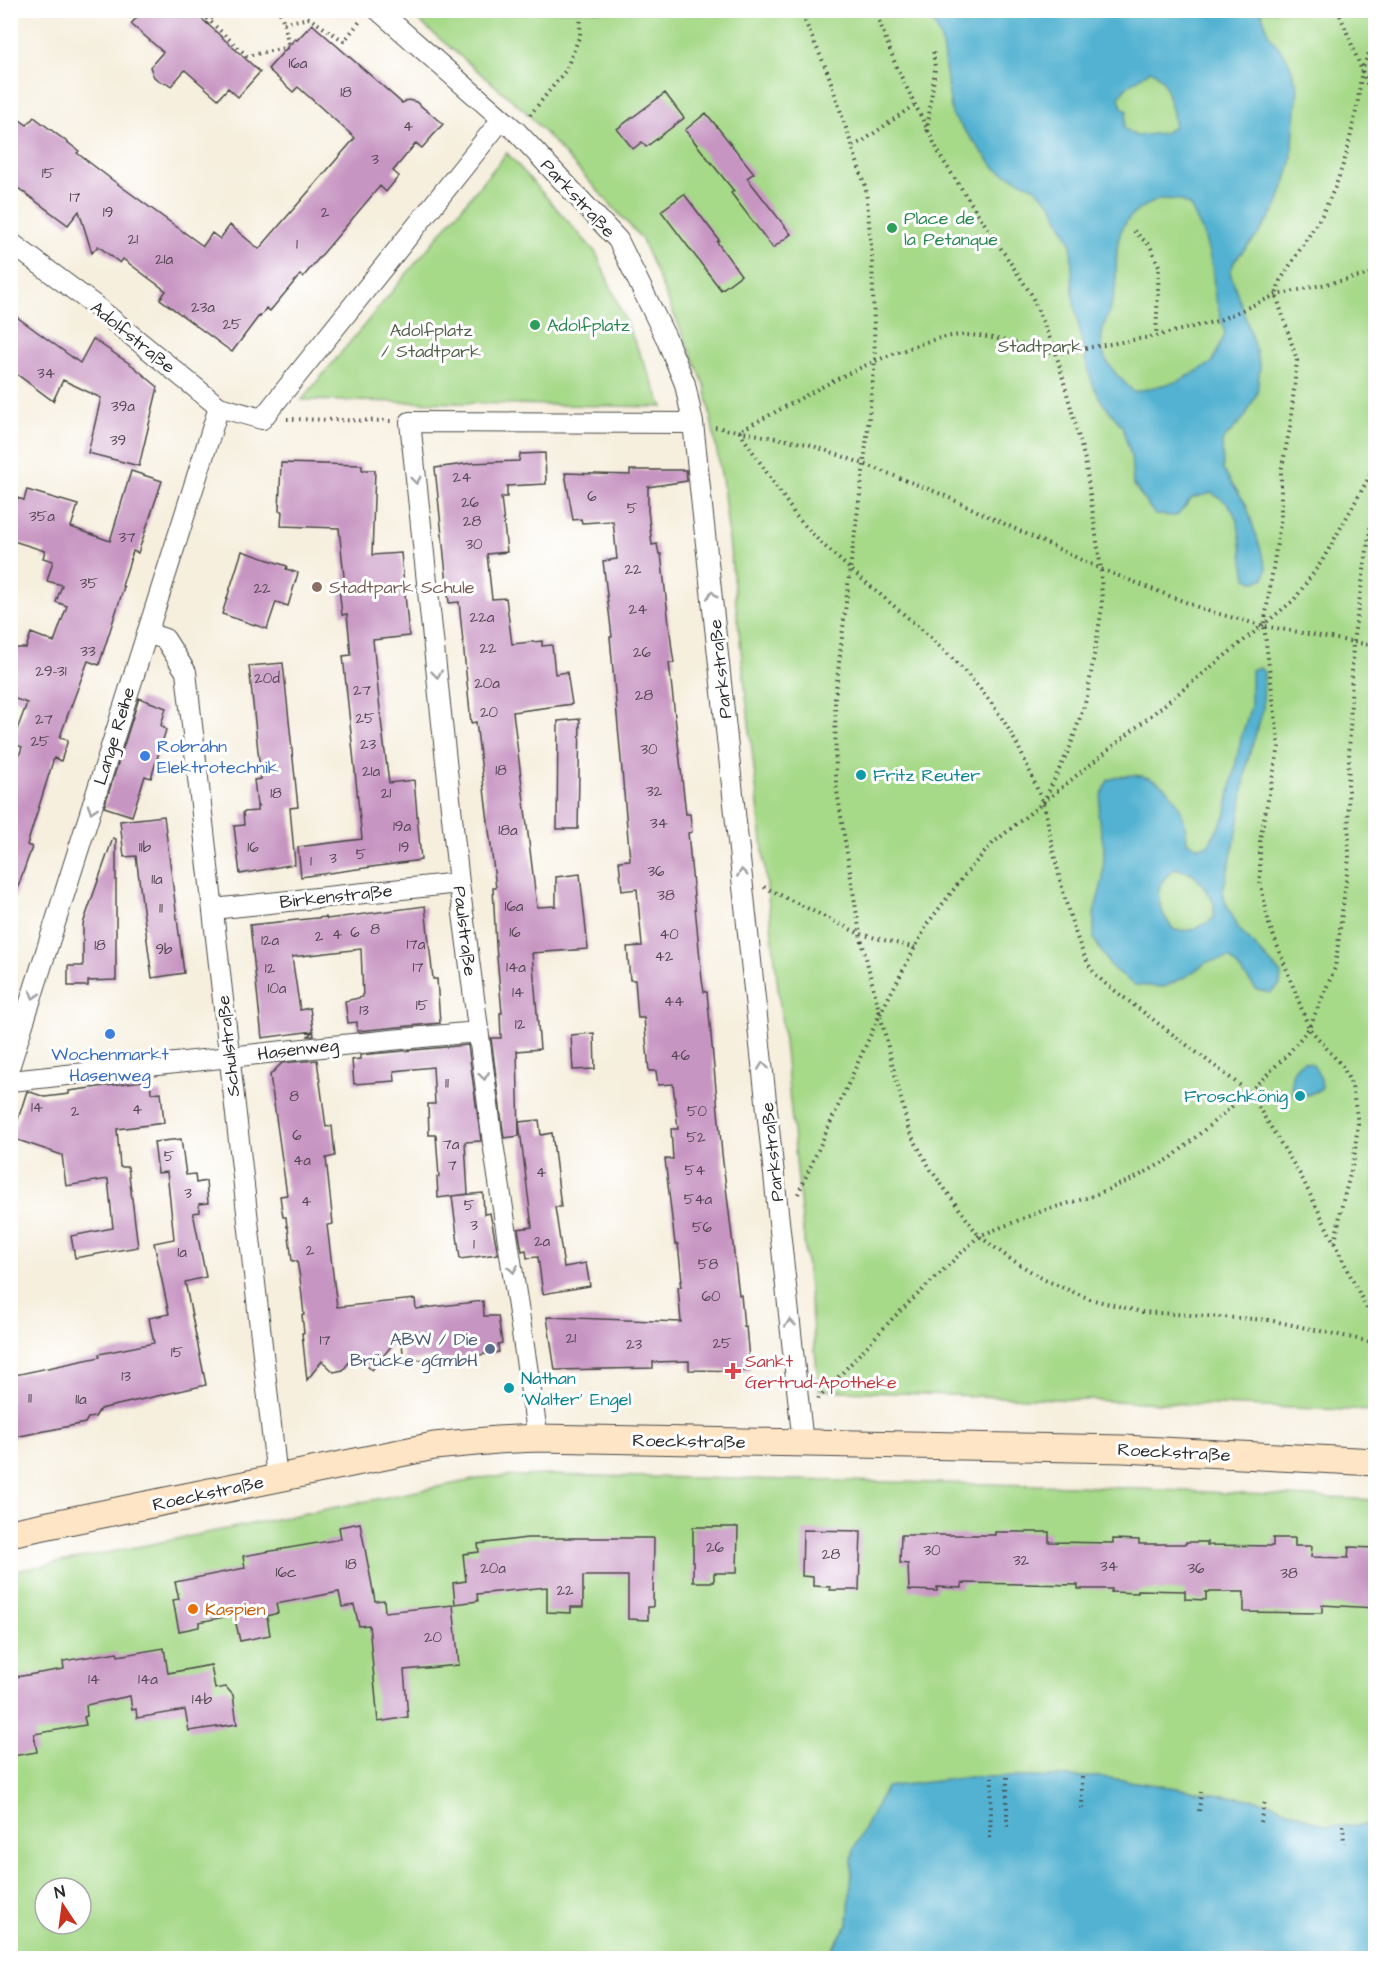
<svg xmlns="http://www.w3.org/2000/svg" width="1386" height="1969" font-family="'Architects Daughter',sans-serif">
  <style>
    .green { fill: #a6d988; stroke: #68825a; stroke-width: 1.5; fill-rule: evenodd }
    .water { fill: #52b2d1; stroke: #3e6e7e; stroke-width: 1.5; fill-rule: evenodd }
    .building { fill: #c795c2 }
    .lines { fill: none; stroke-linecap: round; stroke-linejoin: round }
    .street-casing { stroke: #494846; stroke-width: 22 }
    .secondary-casing { stroke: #494846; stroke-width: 29 }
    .path { stroke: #494846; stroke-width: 4; stroke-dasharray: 1.5 4.5; stroke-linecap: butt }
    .street { stroke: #fff; stroke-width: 20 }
    .secondary { stroke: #fde5c5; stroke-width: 27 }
    .oneway { stroke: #a0a0a0 }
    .leisure-dot { fill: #2e9e5b; stroke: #fff; stroke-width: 2 }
    .education-dot { fill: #8d6e63; stroke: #fff; stroke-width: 2 }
    .shop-dot { fill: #3f7fe0; stroke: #fff; stroke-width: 2 }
    .culture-dot { fill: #0f9aa8; stroke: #fff; stroke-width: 2 }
    .service-dot { fill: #5c6f8a; stroke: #fff; stroke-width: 2 }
    .health-dot { fill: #e0444e; stroke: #fff; stroke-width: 2 }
    .food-dot { fill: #e8710a; stroke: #fff; stroke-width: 2 }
    .labels { text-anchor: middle; stroke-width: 6; stroke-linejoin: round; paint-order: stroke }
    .number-label { font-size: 15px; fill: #524651 }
    .street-label { font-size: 18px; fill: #2b2b2b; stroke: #fff }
    .leisure-label { font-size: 18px; fill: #27864d; stroke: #fff; text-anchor: start }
    .park-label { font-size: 18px; fill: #505f47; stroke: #fff }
    .education-label { font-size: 18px; fill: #785e54; stroke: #fff; text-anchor: start }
    .shop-label { font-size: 18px; fill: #366cbe; stroke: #fff; text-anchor: start }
    .culture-label { font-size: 18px; fill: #0d838f; stroke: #fff; text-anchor: start }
    .service-label { font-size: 18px; fill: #4e5e75; stroke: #fff; text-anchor: end }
    .health-label { font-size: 18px; fill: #be3a42; stroke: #fff; text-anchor: start }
    .food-label { font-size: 18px; fill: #c56008; stroke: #fff; text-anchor: start }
  </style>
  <rect width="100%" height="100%" fill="#fff"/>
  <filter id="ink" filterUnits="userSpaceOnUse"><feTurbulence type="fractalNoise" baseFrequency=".0167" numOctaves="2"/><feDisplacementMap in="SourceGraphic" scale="12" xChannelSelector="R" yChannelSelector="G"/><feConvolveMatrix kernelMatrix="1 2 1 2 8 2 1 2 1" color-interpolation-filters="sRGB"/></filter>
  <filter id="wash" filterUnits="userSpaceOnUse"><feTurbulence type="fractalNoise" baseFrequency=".008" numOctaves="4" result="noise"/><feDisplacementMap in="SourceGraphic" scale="24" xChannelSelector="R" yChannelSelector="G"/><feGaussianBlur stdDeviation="1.35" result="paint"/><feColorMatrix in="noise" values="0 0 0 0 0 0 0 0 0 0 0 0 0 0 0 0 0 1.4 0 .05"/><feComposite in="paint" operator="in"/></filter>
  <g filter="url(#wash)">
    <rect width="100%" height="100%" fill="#f6efde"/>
    <path class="green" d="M407 11H1375V1411L819 1390 786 1061 723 485 705 386 641 238 526 112Z
      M507 153 596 253 663 407 302 400Z
      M548 1475 1078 1486 1375 1500V1825L1326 1826 1269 1802 1102 1777H970L853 1850 848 1925 825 1958H11L10 1572 488 1477ZM45 1888H81V1924H45Z"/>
    <path class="water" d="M929 11H1261L1269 35 1288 59 1298 88 1291 164 1278 205 1258 235 1235 260 1230 272 1249 328 1260 367 1257 393 1245 417 1222 441 1223 470 1246 504 1267 569 1264 578 1256 582 1247 578C1239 557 1244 522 1228 504 1224 500 1217 497 1212 493L1192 498 1177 516 1155 515 1133 484 1131 456 1122 426 1102 402 1093 385 1087 367 1073 297 1071 243 1052 205 1035 188 996 169 952 115 941 40ZM1151 70C1168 82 1164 86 1170 103 1173 111 1174 117 1174 126L1164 133 1136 136 1124 128 1127 111 1122 107 1119 98 1125 88ZM1160 199 1180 200 1190 206 1204 235 1213 269 1214 292 1225 334 1212 363 1179 381 1134 392C1124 382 1107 367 1103 352 1097 330 1112 311 1115 290 1118 269 1113 239 1126 222 1135 210 1147 205 1160 199Z
      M1259 667 1264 672 1263 710 1247 763 1238 828 1223 891 1225 901 1239 929 1281 974 1280 985 1270 993 1257 990 1230 958 1207 962 1187 976 1164 987 1134 985 1110 966 1094 939V913L1103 879 1104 848 1098 815 1101 796 1108 780C1156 763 1185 795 1187 842L1198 847 1208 845 1225 817 1241 738 1251 706V670ZM1175 868 1192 873 1203 885 1214 903V918C1201 928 1190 932 1174 930 1164 918 1153 898 1162 882 1165 877 1171 872 1175 868Z
      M1304 1061 1313 1064 1321 1079 1322 1088C1314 1093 1304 1098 1294 1095 1290 1081 1289 1069 1304 1061Z
      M970 1777H1102L1269 1802 1326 1826 1375 1825V1958H825L848 1925 853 1850 886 1787Z"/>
    <g id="blocks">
      <path class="building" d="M143 10H192L260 72 238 97 228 88 218 99 185 70 171 86 167 83 161 82 154 77 150 67 163 52 131 24Z
        M312 24 402 103 408 100 416 102 443 124 422 148 416 143 393 171 399 176 386 192 380 186 303 277 300 275 270 311 266 308 260 317 259 316 232 352 160 299 166 291 123 259 120 263 98 246 92 253 79 211 68 225 10 182V113L27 125 34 117 79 151 77 153 115 182 203 246 212 233 220 239 230 225 259 249 355 138 298 87 293 92 268 69 295 39 297 40Z
        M665 93 684 118 646 147 642 142 633 149 617 129Z
        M706 113 754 173 747 178 791 234 773 248 731 193 734 191 685 130Z
        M684 194 719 240 717 242 741 275 721 290 661 211Z
        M10 312 80 363 93 339 133 366 158 387 139 466 88 453 101 398 63 380 53 401 10 369Z
        M545 453 546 484 507 486V497H501L507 552 487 554 492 599 506 598 512 644 542 641V646L552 645 555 674 567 672 572 704 513 712 537 907 556 906V877L580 874 588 949 532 953 540 1049 517 1051 519 1136 504 1138 491 1038H501L500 1013H502L496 946 493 888H496L476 722 471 723 459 602 449 603 435 468 472 463 519 461 520 454Z
        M281 463 362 465V470H375L372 555 401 553 409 636 373 640 382 729 389 783 414 780 421 860 301 877 298 847 362 839 343 656 351 655 347 614 342 615 339 587H345L339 528 281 526 282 511H279Z
        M630 470H686L687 481 648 487V510L652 545 657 544 659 554H661L672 650 674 663H669L686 814H690L692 832 688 833 702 980 704 992H707L722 1154 739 1295H741L744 1327 746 1326 750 1371 689 1370V1361L653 1362V1368L555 1370 547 1317 681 1322 678 1287H681L680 1281H682L678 1244H675L665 1159H673L671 1129H678L673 1084 658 1085 656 1071H649L644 1018H638L635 980H630L627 947 642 946 637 889 622 891 619 861 630 860 610 637H612L603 561 617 559 613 521 582 523 581 519 573 520 565 473 630 475Z
        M131 471 162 481 138 553 133 551 122 586 124 587 99 665 88 661 67 717 60 737 68 740 61 761 54 758 27 845 32 847 13 901 10 900V784L22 747 12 743 27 703 10 697V648H26L31 633 54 642 67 606 56 602 62 585 47 581 53 561 43 558 45 551 10 540V496L24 500 27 490 78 505 71 527 110 541Z
        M242 551 287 566 286 569 298 573 288 606 276 602 267 629 222 614Z
        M283 663 298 807 290 808 295 864 240 874 234 826 244 825 243 812 257 811V806H260L257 805 254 780 261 779 249 666Z
        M139 698 166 708 161 725 166 730 151 778 145 776 132 816 104 807Z
        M580 719 578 829H557L558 721Z
        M164 816 184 973 152 978 136 856 124 857 120 821Z
        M113 838 116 839V980L88 981V986H68V966H83V924Z
        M425 906 433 979H437L440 1023 357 1031V1022L348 1023 345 1001 363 997 361 949 292 957 300 1010 310 1008 314 1036H308L313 1031 262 1038 250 925 326 917 327 919Z
        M594 1033 595 1069 573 1070 571 1035Z
        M468 1045 481 1141 465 1142 468 1194 438 1198 437 1177H439L436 1135H429L428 1104H435L433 1067 394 1071 395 1081 354 1084 352 1060 360 1059V1055Z
        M317 1060 326 1127 332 1126 335 1156 326 1158 333 1224 327 1225 337 1307 415 1299 416 1309 483 1301 484 1316H498L502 1343 498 1344 499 1352 438 1361 437 1357 404 1362 401 1334 372 1370 354 1356 343 1370 334 1372 322 1361 307 1380 302 1333H304L302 1315H304L300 1278 297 1261H292L288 1227H287L286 1217H283L280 1196 287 1195 270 1075 282 1063Z
        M150 1080 151 1093 161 1092 164 1123 117 1129 120 1167H128L138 1247 75 1258 71 1236 113 1228 108 1179 66 1186 62 1155 12 1138 27 1091 45 1097 69 1094V1091Z
        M539 1120 541 1135 552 1133 561 1207H555L564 1267 586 1263 590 1286 543 1294 538 1257 527 1258 526 1250 522 1251 518 1229 532 1227 519 1122Z
        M181 1139 186 1175 195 1174 196 1183 206 1181 208 1203 199 1204 200 1212 193 1213 206 1277 185 1282 206 1385 100 1409 95 1417 88 1418 85 1423 10 1438V1376L100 1357 99 1354 154 1343 149 1318 169 1314 154 1243 174 1239 167 1172 158 1173 154 1142Z
        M483 1193 484 1214 490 1213 498 1254 460 1259 452 1196Z
        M360 1523 375 1601 384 1600 385 1612 453 1605 459 1665 404 1670 408 1717 378 1722 369 1625 359 1626 354 1605 342 1607 339 1592 276 1604 278 1613 267 1616 270 1635 240 1641 234 1615 199 1622V1627L179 1631 173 1600 179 1599 175 1582 245 1568 243 1556 341 1539 339 1527Z
        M693 1527H738L737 1573H714V1582H693Z
        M803 1530 861 1531 859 1590H830V1587L813 1586V1577L802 1576Z
        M995 1532H1049V1542L1113 1543V1539L1139 1540V1544H1186V1542H1207V1545L1273 1546V1538H1295V1546H1312L1311 1557 1348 1558 1349 1547 1376 1548V1608L1322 1605V1613L1244 1612V1592H1206V1600L1185 1599V1591L1138 1590V1593L1111 1592 1112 1589H1078V1585L962 1583V1588L937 1587V1591L909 1590 908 1564 900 1563 901 1535H995Z
        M527 1538H654L653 1607H648V1620L628 1619V1576H583V1607H571V1613L547 1612V1587L477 1594 478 1601 455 1604 453 1583 466 1581 463 1554 479 1552 478 1544Z
        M164 1648 168 1673 211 1665 215 1689 226 1687 233 1695 237 1724 189 1731 185 1710 137 1718 136 1709 132 1710 130 1696 86 1705 87 1716 84 1717 86 1725 34 1734 37 1752 13 1756 10 1743V1678L64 1669 63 1661 117 1652 118 1656Z"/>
    </g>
  </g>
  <g filter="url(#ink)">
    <use href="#blocks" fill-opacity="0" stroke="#494846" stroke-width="1.5"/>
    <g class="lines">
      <g class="street-casing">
        <path id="street" d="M378 10 517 132 618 240 666 338 685 384 693 423 803 1444
          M10 242 93 304 219 407 262 419 502 119
          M147 633 165 639 186 672 277 1478
          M213 909 459 883
          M10 1065 219 407
          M10 1081C166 1065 322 1045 478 1032
          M538 1438 493 1143 459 883 410 422 693 423"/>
      </g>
      <g class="secondary-casing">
        <path id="secondary" d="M10 1533 434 1446 497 1440 538 1438 1123 1449 1376 1462"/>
      </g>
      <path class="path" d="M198 10 247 56 289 47 284 23 279 10
        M800 10 828 73 866 189 872 257 875 360 864 464 850 569C901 613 958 655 997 711 1016 738 1030 771 1042 801 1047 814 1049 831 1052 845 1059 877 1075 946 1093 971 1096 975 1101 980 1106 984L1249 1092 1301 1176 1376 1327
        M875 10 896 66 942 159 1031 294 1056 353 1085 460 1101 569 1102 608 1087 697 1070 747 1043 803
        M1338 10 1376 106
        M284 23 309 18 344 41 361 20
        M207 24 218 10
        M530 115 566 70 580 35 581 10
        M927 131 935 69 933 49
        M853 146 863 141 914 105
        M1134 231 1150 246 1159 266 1156 336
        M1376 273 1276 295 1217 321 1156 336 1070 351 1056 353C1027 347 996 336 966 335 944 335 924 342 904 350 844 371 795 403 739 431L796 516 819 541 850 569 835 697 836 785 860 934 909 1131 931 1170 979 1236 1009 1258 1045 1280 1090 1299 1142 1312 1269 1320 1376 1343
        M287 419 391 421
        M715 427 808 444 864 464 941 494 1101 569 1208 611 1264 626 1376 646
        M764 887 860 934 916 948
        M798 1194 881 1012 928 923 967 872 993 843 1294 600 1322 561 1376 465
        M1335 1242 1342 1205 1354 1159 1358 1123 1352 1086 1343 1067 1309 1028 1269 924 1260 881V838L1279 747 1264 626 1281 517V472L1290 427 1297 360 1276 295 1280 281 1322 215 1336 185 1346 156 1357 107 1362 69 1376 36
        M818 1399 893 1318 979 1236 1042 1211 1090 1197 1135 1178 1171 1158 1249 1092 1288 1054 1309 1028 1335 968 1349 858 1348 787 1353 642 1376 491
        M1007 1777V1829
        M1082 1777V1810
        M1199 1811 1201 1792
        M1260 1822 1265 1802
        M1343 1825 1344 1843
        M990 1838 992 1777"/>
      <use href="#street" class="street"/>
      <use href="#secondary" class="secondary"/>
    </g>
    <defs><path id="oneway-chevron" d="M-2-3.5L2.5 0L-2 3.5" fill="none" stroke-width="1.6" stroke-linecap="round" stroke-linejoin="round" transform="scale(1.5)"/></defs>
    <g class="oneway">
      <use href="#oneway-chevron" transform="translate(416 480) rotate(84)"/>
      <use href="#oneway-chevron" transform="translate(712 595) rotate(-96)"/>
      <use href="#oneway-chevron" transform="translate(437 674) rotate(84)"/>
      <use href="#oneway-chevron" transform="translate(92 809) rotate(107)"/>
      <use href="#oneway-chevron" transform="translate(742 873) rotate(-96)"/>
      <use href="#oneway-chevron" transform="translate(34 995) rotate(107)"/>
      <use href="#oneway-chevron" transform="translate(763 1066) rotate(-96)"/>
      <use href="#oneway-chevron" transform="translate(484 1076) rotate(82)"/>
      <use href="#oneway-chevron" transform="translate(513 1269) rotate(81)"/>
      <use href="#oneway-chevron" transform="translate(790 1323) rotate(-96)"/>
    </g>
  </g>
  <g class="leisure-dot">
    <circle cx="892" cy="228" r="6"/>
    <circle cx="535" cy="325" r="6"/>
  </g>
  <circle class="education-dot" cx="317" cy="587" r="6"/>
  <g class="shop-dot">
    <circle cx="145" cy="756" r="6"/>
    <circle cx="110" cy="1034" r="6"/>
  </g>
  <g class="culture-dot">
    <circle cx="861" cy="775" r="6"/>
    <circle cx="1300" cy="1096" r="6"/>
    <circle cx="509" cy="1388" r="6"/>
  </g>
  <circle class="service-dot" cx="490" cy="1349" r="6"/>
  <path class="health-dot" d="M730 1362h6v6h6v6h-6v6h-6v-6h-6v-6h6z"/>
  <circle class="food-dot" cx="193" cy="1609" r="6"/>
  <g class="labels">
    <g class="number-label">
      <text x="298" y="68">16a</text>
      <text x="346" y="97">18</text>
      <text x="408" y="131">4</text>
      <text x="375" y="164">3</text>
      <text x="48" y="178">15</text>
      <text x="75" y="202">17</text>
      <text x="108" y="217">19</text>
      <text x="325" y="217">2</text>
      <text x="133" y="244">21</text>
      <text x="297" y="249">1</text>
      <text x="164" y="264">21a</text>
      <text x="203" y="312">23a</text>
      <text x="232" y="329">25</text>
      <text x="46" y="378">34</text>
      <text x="123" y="411">39a</text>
      <text x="118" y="445">39</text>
      <text x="462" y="482">24</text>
      <text x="592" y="501">6</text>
      <text x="470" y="507">26</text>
      <text x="632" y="513">5</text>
      <text x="42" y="521">35a</text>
      <text x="472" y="526">28</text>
      <text x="127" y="542">37</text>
      <text x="474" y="549">30</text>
      <text x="633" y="574">22</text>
      <text x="89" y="588">35</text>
      <text x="262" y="593">22</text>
      <text x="638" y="614">24</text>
      <text x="482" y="622">22a</text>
      <text x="488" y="653">22</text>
      <text x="88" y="656">33</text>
      <text x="642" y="657">26</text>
      <text x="51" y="676">29-31</text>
      <text x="267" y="683">20d</text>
      <text x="487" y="688">20a</text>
      <text x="362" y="695">27</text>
      <text x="644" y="700">28</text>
      <text x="489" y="717">20</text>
      <text x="365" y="723">25</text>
      <text x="44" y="724">27</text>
      <text x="40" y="746">25</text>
      <text x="368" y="749">23</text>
      <text x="649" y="754">30</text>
      <text x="501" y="775">18</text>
      <text x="371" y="776">21a</text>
      <text x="654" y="796">32</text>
      <text x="276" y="798">18</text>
      <text x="386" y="798">21</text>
      <text x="659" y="828">34</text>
      <text x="402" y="831">19a</text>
      <text x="508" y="835">18a</text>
      <text x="145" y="852">11b</text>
      <text x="253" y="852">16</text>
      <text x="404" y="852">19</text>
      <text x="361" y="859">5</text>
      <text x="333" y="863">3</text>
      <text x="311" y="866">1</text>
      <text x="656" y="876">36</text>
      <text x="157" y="884">11a</text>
      <text x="666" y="900">38</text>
      <text x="514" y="911">16a</text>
      <text x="161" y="913">11</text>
      <text x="375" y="934">8</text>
      <text x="355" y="937">6</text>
      <text x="515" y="937">16</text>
      <text x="337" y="939">4</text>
      <text x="669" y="939">40</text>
      <text x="319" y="941">2</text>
      <text x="270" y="945">12a</text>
      <text x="416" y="949">17a</text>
      <text x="100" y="950">18</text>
      <text x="164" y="954">9b</text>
      <text x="664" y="961">42</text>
      <text x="418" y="972">17</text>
      <text x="516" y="972">14a</text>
      <text x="270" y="973">12</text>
      <text x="277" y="993">10a</text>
      <text x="518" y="997">14</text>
      <text x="674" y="1006">44</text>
      <text x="422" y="1010">15</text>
      <text x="364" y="1015">13</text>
      <text x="520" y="1029">12</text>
      <text x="680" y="1060">46</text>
      <text x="447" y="1088">11</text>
      <text x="294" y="1101">8</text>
      <text x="37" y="1112">14</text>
      <text x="137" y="1114">4</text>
      <text x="75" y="1116">2</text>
      <text x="697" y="1116">50</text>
      <text x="297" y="1140">6</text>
      <text x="696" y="1142">52</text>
      <text x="451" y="1149">7a</text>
      <text x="169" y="1161">5</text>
      <text x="302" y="1165">4a</text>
      <text x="452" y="1170">7</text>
      <text x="695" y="1175">54</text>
      <text x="541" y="1177">4</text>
      <text x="188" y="1198">3</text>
      <text x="698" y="1204">54a</text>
      <text x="306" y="1206">4</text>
      <text x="469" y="1210">5</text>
      <text x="474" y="1230">3</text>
      <text x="702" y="1232">56</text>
      <text x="542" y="1246">2a</text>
      <text x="474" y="1249">1</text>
      <text x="310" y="1255">2</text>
      <text x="182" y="1257">1a</text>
      <text x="708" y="1269">58</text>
      <text x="711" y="1301">60</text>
      <text x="571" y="1343">21</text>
      <text x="325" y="1345">17</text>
      <text x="722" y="1348">25</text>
      <text x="634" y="1349">23</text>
      <text x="177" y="1357">15</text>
      <text x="126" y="1381">13</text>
      <text x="30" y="1403">11</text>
      <text x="81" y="1404">11a</text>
      <text x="715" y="1552">26</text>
      <text x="932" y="1555">30</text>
      <text x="831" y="1559">28</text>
      <text x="1021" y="1565">32</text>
      <text x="351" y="1569">18</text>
      <text x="1109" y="1571">34</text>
      <text x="493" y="1573">20a</text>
      <text x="1196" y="1573">36</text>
      <text x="286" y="1577">16c</text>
      <text x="1289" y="1578">38</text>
      <text x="565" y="1595">22</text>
      <text x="433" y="1642">20</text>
      <text x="94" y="1684">14</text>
      <text x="148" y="1684">14a</text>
      <text x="202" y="1704">14b</text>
    </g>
    <g class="street-label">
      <text transform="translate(578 198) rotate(47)" y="6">Parkstraße</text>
      <text transform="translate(133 337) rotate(39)" y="6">Adolfstraße</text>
      <text transform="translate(720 669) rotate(-96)" y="6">Parkstraße</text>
      <text transform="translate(114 736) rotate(-73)" y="6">Lange Reihe</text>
      <text transform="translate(336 896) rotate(-6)" y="6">Birkenstraße</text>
      <text transform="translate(465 931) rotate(83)" y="6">Paulstraße</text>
      <text transform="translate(228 1046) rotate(-96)" y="6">Schulstraße</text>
      <text transform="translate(298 1049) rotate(-7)" y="6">Hasenweg</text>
      <text transform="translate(772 1152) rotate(-96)" y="6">Parkstraße</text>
      <text transform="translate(689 1441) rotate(1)" y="6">Roeckstraße</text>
      <text transform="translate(1174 1452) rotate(3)" y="6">Roeckstraße</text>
      <text transform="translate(208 1493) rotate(-12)" y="6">Roeckstraße</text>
    </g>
    <g class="leisure-label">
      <text x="904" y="224">Place de<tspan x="904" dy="21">la Petanque</tspan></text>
      <text x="547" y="331">Adolfplatz</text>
    </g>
    <g class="park-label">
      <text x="431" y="336">Adolfplatz<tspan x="431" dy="21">/ Stadtpark</tspan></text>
      <text x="1040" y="352">Stadtpark</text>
    </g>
    <g class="education-label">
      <text x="329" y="593">Stadtpark Schule</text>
    </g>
    <g class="shop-label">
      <text x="157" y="752">Robrahn<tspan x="157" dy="21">Elektrotechnik</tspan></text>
      <text x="110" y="1060" text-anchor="middle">Wochenmarkt<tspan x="110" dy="21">Hasenweg</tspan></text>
    </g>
    <g class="culture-label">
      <text x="873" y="781">Fritz Reuter</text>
      <text x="1288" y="1102" text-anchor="end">Froschkönig</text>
      <text x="521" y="1384">Nathan<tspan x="521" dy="21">'Walter' Engel</tspan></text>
    </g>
    <g class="service-label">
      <text x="478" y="1345">ABW / Die<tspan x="478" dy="21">Brücke gGmbH</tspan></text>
    </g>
    <g class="health-label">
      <text x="745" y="1367">Sankt<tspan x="745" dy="21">Gertrud-Apotheke</tspan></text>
    </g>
    <g class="food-label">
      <text x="205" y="1615">Kaspien</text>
    </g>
  </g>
  <rect width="1386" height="1969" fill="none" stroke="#fff" stroke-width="36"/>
  <g transform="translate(63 1906) rotate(347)"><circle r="28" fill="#ffffff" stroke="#aaaaaa" stroke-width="1.5"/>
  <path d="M0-4.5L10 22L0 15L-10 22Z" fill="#c8321e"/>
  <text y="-9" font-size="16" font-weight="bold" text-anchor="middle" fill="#2b2b2b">N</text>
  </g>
</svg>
